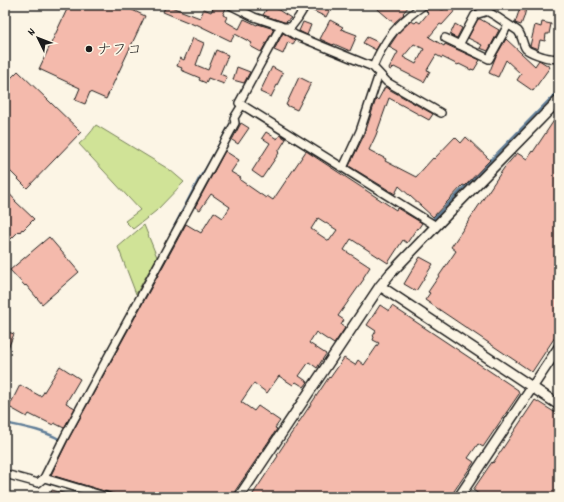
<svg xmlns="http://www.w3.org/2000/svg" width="564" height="502" font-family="Dekko,'Klee One',sans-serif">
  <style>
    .green { fill: #d0e397; stroke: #76805a }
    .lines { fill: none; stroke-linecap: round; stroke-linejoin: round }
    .stream { stroke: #617e98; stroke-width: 2.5 }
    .building { fill: #f4baac; stroke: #1c1c1c; fill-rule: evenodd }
    .minor-casing { stroke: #1c1c1c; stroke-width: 10 }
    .tertiary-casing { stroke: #1c1c1c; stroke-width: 12 }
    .minor { stroke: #fcf5e5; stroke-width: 7 }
    .tertiary { stroke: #fcf5e5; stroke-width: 9 }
    .poi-dot { fill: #1c1c1c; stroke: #fcf5e5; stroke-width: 1.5 }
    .labels { text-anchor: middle; stroke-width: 3.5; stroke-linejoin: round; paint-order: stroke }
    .poi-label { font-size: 15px; fill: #1c1c1c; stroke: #fcf5e5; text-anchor: start }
  </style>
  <rect width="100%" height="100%" fill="#fcf5e5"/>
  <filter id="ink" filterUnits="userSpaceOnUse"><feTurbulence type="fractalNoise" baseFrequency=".025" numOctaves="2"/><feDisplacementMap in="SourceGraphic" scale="8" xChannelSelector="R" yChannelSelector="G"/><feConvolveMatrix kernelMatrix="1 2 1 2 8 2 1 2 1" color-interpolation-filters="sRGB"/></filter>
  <g filter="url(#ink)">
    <path class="green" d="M96 125 170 170 184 182 156 211 133 229 125 221 140 210 79 144C86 138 91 133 96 125Z
      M144 225 157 257 136 294 118 247Z"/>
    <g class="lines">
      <path class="stream" d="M431 221 559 90
        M172 231 199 179 205 170 232 121
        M5 423C23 427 42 430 59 439"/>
    </g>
    <path class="building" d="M69 5H130L128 8 145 16 106 99 90 92 85 104 75 100 80 88 39 69Z
      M166 5 200 18 204 9 211 12 215 5H225L226 8 223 15 227 17 225 21 239 29 244 19 257 25 258 24 274 29 261 52 250 46 252 43 235 34 231 41 196 24 195 25 163 12Z
      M269 5H279L277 9 291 18 286 22H284L263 15Z
      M311 5H321L330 9 326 17 309 9Z
      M373 5H410L403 13 404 14 394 23Z
      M431 5H436L441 10 442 9 443 10 448 5H460L442 25 440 24 429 37 444 46 445 44 480 60 474 70 471 69V70L459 64 458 65 442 57V58L436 55 427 70 430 71 424 82 394 67 391 70 389 69 398 52 389 47 399 32 411 21 415 23 417 21 420 23 428 13 426 11ZM414 44 424 49 416 64 403 57Z
      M521 5H527L524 17 521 25 515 23Z
      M478 19H480L499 30 488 51 480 48 482 45 468 38Z
      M330 20 343 27 341 29 357 35 350 51 334 44 333 45 320 39Z
      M303 22 311 25 307 35 299 31Z
      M542 22 551 24 549 34H546L545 41 540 40 538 49 530 46 535 25 541 27Z
      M455 24 462 28 457 38 450 35Z
      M283 33 295 40 293 45 288 42 283 54 274 50Z
      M367 37 380 43 376 50 363 43Z
      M193 38 204 43 196 65 208 70 216 50 228 55 220 74 227 77 224 84 208 78 206 83 199 80 200 78 181 70 182 68 177 66 180 58 184 60Z
      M506 39 535 66 539 60 550 67 533 91 517 80 521 74 506 60 498 77 489 73 496 56Z
      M237 67 250 72 244 83 233 80Z
      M272 67 283 73 271 97 260 92Z
      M18 71 81 132 27 188 5 166V84Z
      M299 77 311 83 297 110 286 105Z
      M385 87 433 114 429 120 389 98 376 135 369 150 386 159 385 161 416 177 433 158 434 159 455 137 461 143 466 137 490 160 465 186 463 185 433 217 399 186 395 194 349 166 365 133 376 99 378 100Z
      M559 113V331L532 372 425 300 430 293 428 292 456 251 451 247 504 168 517 153 527 159 532 151 533 152Z
      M241 123 249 128 238 144 232 140Z
      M266 132 277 139 280 135 286 139 278 152 279 153 262 178 252 171 270 143 262 138Z
      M225 151 239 160 231 172 241 178 240 180 266 198 267 196 273 200 306 151 396 210 397 208 422 223 418 229 417 228 407 243 403 240 388 263 351 239 344 250 370 267 363 278 364 279 338 316 344 320 341 325 345 328 334 344 316 332 309 343 326 354 317 368 309 362 299 376 308 382 304 387 296 382 293 385 279 376 267 393 254 383 241 402 254 411 258 406 280 421 275 428 277 429 231 497H124L51 475 69 438 186 224 201 233 214 212 223 218 230 207 211 194 200 210 195 207ZM318 218 337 230 329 241 311 229Z
      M5 189 16 201H15L34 219 23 230 22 229 20 232 19 231 11 239 10 238 8 239 5 235Z
      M49 237 79 272 42 304 26 285 25 286 10 270Z
      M420 257 433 264 416 291 404 284Z
      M380 305 389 311 392 306 518 390 519 394 483 447 478 444 468 458 474 462 450 497H251L278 456 277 455 329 377 330 378 344 358 355 365 358 360 364 365 379 343 373 340 374 337 373 336 376 331 367 325Z
      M5 331 14 334 5 355Z
      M60 366 80 379 66 403 75 408 64 428 54 423 53 425 41 419V420L29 414 27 417 9 407 20 385 40 396 42 395Z
      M535 400 559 415V497H483L473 490 492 462 493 463Z
      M52 490 70 495 69 497H49Z"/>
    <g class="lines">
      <g class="minor-casing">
        <path id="minor" d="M230 5 254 17 281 26 295 35 373 67 387 82 441 113
          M476 5 497 17 518 31C523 37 522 44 526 49 529 52 545 58 550 58 554 59 555 58 559 60
          M281 26 239 103 436 226
          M283 27H291L298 18 306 5
          M445 38 489 59 508 25
          M459 45 475 15 485 12 486 11
          M373 67C376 60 379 53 383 47 392 30 408 16 424 5
          M343 168 360 131 378 77 380 75
          M5 474 38 483 44 478 108 497
          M44 478 65 436 235 123 234 118 242 105"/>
      </g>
      <g class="tertiary-casing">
        <path id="tertiary" d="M380 286 559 405
          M239 497 380 286 390 274 436 226 559 100
          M459 497 559 347"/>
      </g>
      <use href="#minor" class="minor"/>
      <use href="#tertiary" class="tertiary"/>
    </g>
  </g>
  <circle class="poi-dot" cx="89" cy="49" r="4"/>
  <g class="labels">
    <g class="poi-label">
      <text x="97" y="54">ナフコ</text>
    </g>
  </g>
  <rect width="564" height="502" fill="none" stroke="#fcf5e5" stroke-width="20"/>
  <rect x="10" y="10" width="544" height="482" fill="none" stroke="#1c1c1c" stroke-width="1.5" filter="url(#ink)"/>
  <g transform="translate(38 38) rotate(313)" stroke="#fcf5e5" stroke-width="3" paint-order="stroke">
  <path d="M0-3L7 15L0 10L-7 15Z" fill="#1c1c1c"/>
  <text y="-6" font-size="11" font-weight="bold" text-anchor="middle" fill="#1c1c1c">N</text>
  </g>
</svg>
